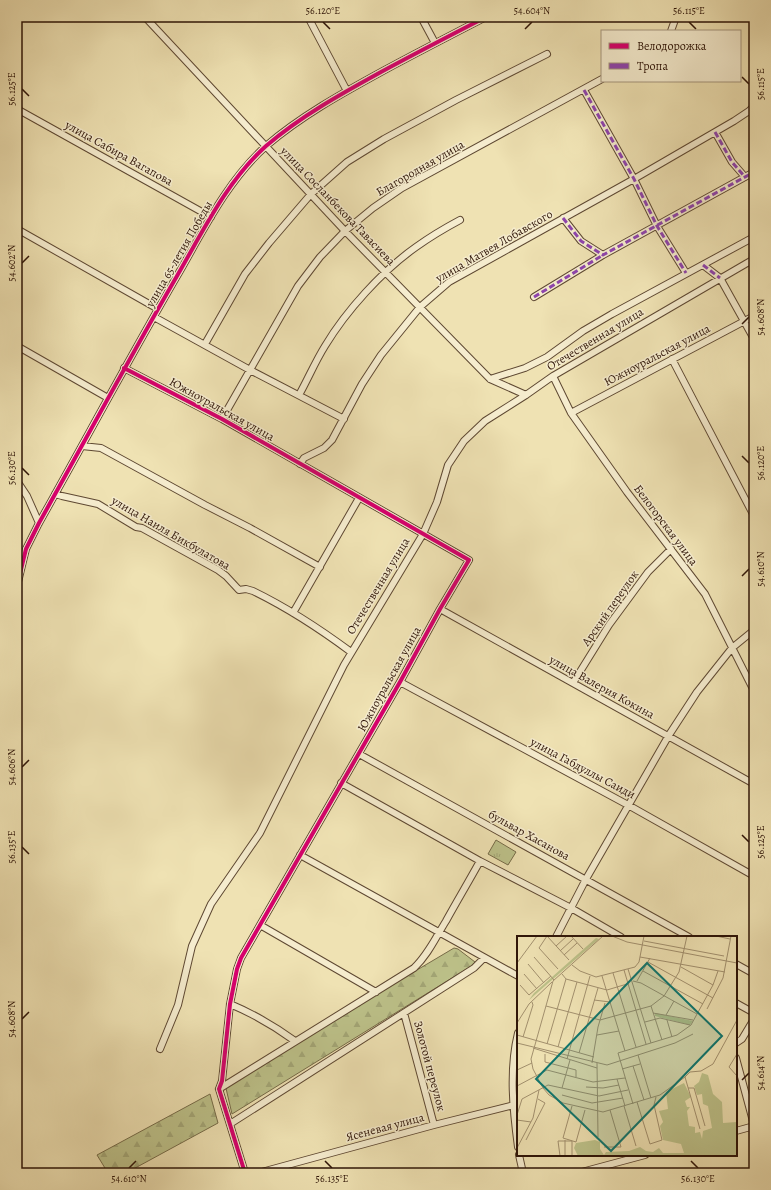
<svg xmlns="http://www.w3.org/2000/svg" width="771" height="1190" font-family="Alegreya,serif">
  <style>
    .forest { fill: url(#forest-firs); stroke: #766b48 }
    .park { fill: url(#park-tufts); stroke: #766b48 }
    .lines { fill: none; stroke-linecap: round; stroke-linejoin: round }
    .minor-casing { stroke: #5e4832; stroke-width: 8 }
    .minor { stroke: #f5ecce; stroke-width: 6 }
    .quiet { stroke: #8e44ad; stroke-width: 3; stroke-dasharray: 6 3; stroke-linecap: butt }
    .cycleway-casing { stroke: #f5ecce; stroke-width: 6 }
    .cycleway { stroke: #d6006c; stroke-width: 4 }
    .ticks { fill: none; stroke: #2e1407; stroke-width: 1.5 }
    .labels { text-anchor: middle; stroke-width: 3; stroke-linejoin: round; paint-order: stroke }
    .street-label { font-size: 12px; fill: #2e1407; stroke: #f5ecce }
    .inset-road { fill: none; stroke: #a2906e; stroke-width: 1 }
    .view { fill: #0f766e; fill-opacity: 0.15; stroke: #0f766e; stroke-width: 2 }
    .inset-edge { fill: none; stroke: #2e1407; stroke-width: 2 }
    .neatline { fill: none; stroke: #2e1407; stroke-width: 1.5 }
    .ticks-label { font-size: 10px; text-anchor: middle; fill: #2e1407 }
  </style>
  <defs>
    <pattern id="forest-firs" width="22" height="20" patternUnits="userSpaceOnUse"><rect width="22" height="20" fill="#bdc28a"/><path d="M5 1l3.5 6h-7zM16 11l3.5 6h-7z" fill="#a3a676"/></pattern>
    <pattern id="park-tufts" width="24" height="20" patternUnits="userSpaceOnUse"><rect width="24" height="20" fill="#bdc28a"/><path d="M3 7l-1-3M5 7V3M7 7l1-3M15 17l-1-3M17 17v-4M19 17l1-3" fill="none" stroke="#a3a676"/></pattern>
  </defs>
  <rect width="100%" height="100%" fill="#efe2b3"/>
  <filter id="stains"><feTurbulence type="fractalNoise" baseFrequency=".005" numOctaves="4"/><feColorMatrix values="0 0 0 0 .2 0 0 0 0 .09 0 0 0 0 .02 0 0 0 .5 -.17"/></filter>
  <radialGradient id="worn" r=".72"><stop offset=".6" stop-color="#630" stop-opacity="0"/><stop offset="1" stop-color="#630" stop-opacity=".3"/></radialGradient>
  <path class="forest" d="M454 948 458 949 475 962 473 965 232 1114 225 1084Z
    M210 1094 218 1123 126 1173H108L97 1155Z"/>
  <path class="park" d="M496 840 516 852 508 865 488 854Z"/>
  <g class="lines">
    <g class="minor-casing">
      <path id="minor" d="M145 17 345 231 490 379 526 395
        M308 17 347 91
        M421 17 435 43
        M17 22 23 17
        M671 31 676 17
        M584 90 634 179 657 226 686 273
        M17 109 211 217
        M715 132 732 162 745 177
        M563 218 581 241 603 255 754 172
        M17 229 158 309
        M703 265 720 278 754 339
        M534 297 603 255
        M154 317 250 370 344 419
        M205 344 245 274 269 243 311 194 347 162 384 139 456 100 547 54
        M17 346 108 398
        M672 359 754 516
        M124 368 222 419 469 560 440 609 400 682 260 925 241 958 237 969 230 1004 222 1081 219 1089 245 1173
        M553 376 571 413 627 492 705 594 754 691
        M490 379 525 368 547 357 583 331 612 314 754 237
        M299 395C308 379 315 362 325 346 346 311 382 271 416 247 430 237 445 228 460 220
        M571 413 754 316
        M222 419 298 286 320 257 345 231 373 208 402 188 602 79
        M82 446 101 448 205 505 250 528 320 567
        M300 464 304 458 324 448 332 440 362 384 381 355 420 307 449 282 634 179 734 121 749 111 754 106
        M17 481 27 496 39 523
        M55 494 62 496 98 504 136 527 142 528 218 570 226 576 239 590 246 589 253 591C288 608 320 629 351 652
        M17 586 26 549 39 523C85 441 130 357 177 276 203 231 227 181 266 146 301 116 341 94 381 72 416 53 451 35 486 17
        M440 609 754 784
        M293 613 359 498
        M400 682 628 805 754 876
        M573 683 609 625 648 572 671 549
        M359 754 689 937
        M341 783 480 861 571 908 621 937
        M300 855 518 976
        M260 925 376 992
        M556 937 586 879 669 735 697 692 732 648 754 630
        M736 964 754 974
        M736 1003 754 1013
        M230 1004C256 1015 273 1025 295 1041
        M404 1013 434 1125
        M518 1033C509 1070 513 1110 518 1147
        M736 1043 742 1039 754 1019
        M160 1049 178 1005 192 946 211 904 260 833 344 665 423 534 437 502 448 465 464 441 485 421 526 395 553 376 754 259
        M736 1058 754 1125
        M219 1089 414 968C428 955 436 937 446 921 457 901 469 881 480 861
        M230 1124 474 968 484 958
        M736 1131 754 1126
        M519 1155 523 1173
        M258 1173 434 1125 518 1104
        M578 1173 645 1155"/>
    </g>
    <use href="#minor" class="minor"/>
    <path class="quiet" d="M584 90 634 179 657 226 686 273
      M715 132 732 162 745 177
      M563 218 581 241 603 255 754 172
      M703 265 720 278
      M534 297 603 255"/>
    <g class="cycleway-casing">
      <path id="cycleway" d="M124 368 222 419 469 560 440 609 400 682 260 925 241 958 237 969 230 1004 222 1081 219 1089 245 1173
        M17 586 26 549 39 523C85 441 130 357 177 276 203 231 227 181 266 146 301 116 341 94 381 72 416 53 451 35 486 17"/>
    </g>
    <use href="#cycleway" class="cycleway"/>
  </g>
  <path class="ticks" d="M323 22 330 29M689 22 696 29M525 29 532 22M742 77 749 84M22 89 29 96M22 263 29 256M742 324 749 317M742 456 749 463M22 468 29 475M742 576 749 569M22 767 29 760M742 835 749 842M22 847 29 854M22 1019 29 1012M742 1080 749 1073M325 1161 332 1168M691 1161 698 1168M129 1168 136 1161"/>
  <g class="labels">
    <g class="street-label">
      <text transform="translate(119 153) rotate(29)" y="4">улица Сабира Вагапова</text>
      <text transform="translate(420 168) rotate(-30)" y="4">Благородная улица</text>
      <text transform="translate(338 206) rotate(46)" y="4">улица Сосланбекова Тавасиева</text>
      <text transform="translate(494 246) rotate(-30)" y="4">улица Матвея Лобавского</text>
      <text transform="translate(179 254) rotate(-60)" y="4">улица 65-летия Победы</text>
      <text transform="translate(595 339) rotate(-31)" y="4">Отечественная улица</text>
      <text transform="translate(657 355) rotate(-28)" y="4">Южноуральская улица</text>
      <text transform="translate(222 409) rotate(29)" y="4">Южноуральская улица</text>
      <text transform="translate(666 525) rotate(53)" y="4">Белогорская улица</text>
      <text transform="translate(171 533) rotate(30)" y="4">улица Наиля Бикбулатова</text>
      <text transform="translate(378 586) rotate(-59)" y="4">Отечественная улица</text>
      <text transform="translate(610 608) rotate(-55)" y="4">Арский переулок</text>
      <text transform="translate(389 679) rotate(-61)" y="4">Южноуральская улица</text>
      <text transform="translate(602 687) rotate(29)" y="4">улица Валерия Кокина</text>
      <text transform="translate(583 768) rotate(28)" y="4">улица Габдуллы Саиди</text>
      <text transform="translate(529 835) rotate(29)" y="4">бульвар Хасанова</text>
      <text transform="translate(430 1066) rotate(75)" y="4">Золотой переулок</text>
      <text transform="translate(385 1127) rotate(-15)" y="4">Ясеневая улица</text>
    </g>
  </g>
  <g transform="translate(517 936)">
    <rect width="220" height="220" fill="#efe2b3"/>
    <path d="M79 2 82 3 12 64 17 57ZM138 77 176 85 173 89 138 80ZM185 137 191 139 196 158 205 166 206 187 220 186V220H61L57 212 59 207 78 204 83 206V213L87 219 89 216 112 215 123 211 129 215 136 216 142 212 146 217H167L164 208 146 204 143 190 146 186 142 175 151 173 149 156 167 147 174 161 168 165 170 171H173L170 175 172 190 178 191V197L183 196 185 203 186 195 195 192 191 170 186 168 185 158 180 159 177 150 182 146Z" fill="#bdc28a"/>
    <path class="inset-road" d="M54 0 66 13M86 0 36 45 14 123 16 133 26 152 32 159 46 167 86 176 143 159 168 141M95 0 110 6 220 27M199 0 213 3M127 5 207 20M39 10 50 0M43 15 56 3M47 19 60 7M17 21 37 44M123 21 208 36M131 26 196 62M0 27 20 0M11 28 27 47M55 29 63 35 79 41 118 31 122 26 127 0M164 31 196 49M41 33 22 12 30 0 52 24M111 33 134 107M107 34 129 108M126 35 186 68M96 37 119 111M7 38 20 53M45 38 49 43 90 54 110 48M85 40 108 115M116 45 124 47 180 78M120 45 133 22M3 49 12 59 34 40M77 64 93 66M29 70 83 84 134 70 147 60 162 36 170 0M134 70 145 104M190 73 206 42 214 0M136 77 176 84M149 79 157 65M150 84 155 101M128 86 143 82 173 89M0 87 12 68 35 46M0 99 77 121M80 99 102 95M6 101 16 69 15 66M0 107 90 129 158 107 176 98M30 108 49 43M41 111 60 46M16 112 80 132M62 117 81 52M28 118V126L59 134V141M220 118 212 131 220 140M121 119 134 162M50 123 73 40M75 127 81 91 88 67M80 127 81 201M116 130 127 164M105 133 123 128M0 134 15 127M100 143 108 170M0 150 30 134 76 146 108 142M69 151 86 152 102 149M45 152 53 124M171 152H177L188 190M45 159 75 167 106 162M120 166 133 208 145 204 137 169 139 161M116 168 101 117 160 99 174 89 196 49 201 35M55 170 46 202 59 206 68 174M107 170 119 210M0 179 5 163 31 149 82 160 111 154M0 184 14 186M183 193 168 141 173 136 184 135 196 128 220 84M9 204 28 167 21 163M87 211H104L93 174M0 212 16 182 22 154M43 220 41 205H55V220M48 220V204"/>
    <path class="view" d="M130 27 205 100 94 215 19 143Z"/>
    <rect width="220" height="220" class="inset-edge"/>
  </g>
  <rect width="771" height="1190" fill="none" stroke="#efe2b3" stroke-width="44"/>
  <rect x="601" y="30" width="140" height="52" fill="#f5ecce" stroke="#a5967e"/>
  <rect x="609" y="43" width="20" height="6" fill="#d6006c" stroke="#a5967e"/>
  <text x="637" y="50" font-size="12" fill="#2e1407">Велодорожка</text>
  <rect x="609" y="63" width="20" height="6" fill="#8e44ad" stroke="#a5967e"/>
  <text x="637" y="70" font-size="12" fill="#2e1407">Тропа</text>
  <rect x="22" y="22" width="727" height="1146" class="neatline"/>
  <g class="ticks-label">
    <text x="323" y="14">56.120°E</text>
    <text x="532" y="14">54.604°N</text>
    <text x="689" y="14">56.115°E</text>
    <text transform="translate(760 84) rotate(-90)" y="4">56.115°E</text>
    <text transform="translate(11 89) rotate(-90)" y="4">56.125°E</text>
    <text transform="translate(11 263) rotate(-90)" y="4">54.602°N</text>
    <text transform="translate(760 317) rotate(-90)" y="4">54.608°N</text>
    <text transform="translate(760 463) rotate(-90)" y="4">56.120°E</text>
    <text transform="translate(11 468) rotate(-90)" y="4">56.130°E</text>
    <text transform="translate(760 569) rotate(-90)" y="4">54.610°N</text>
    <text transform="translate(11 767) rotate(-90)" y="4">54.606°N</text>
    <text transform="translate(760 842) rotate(-90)" y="4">56.125°E</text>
    <text transform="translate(11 847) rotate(-90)" y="4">56.135°E</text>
    <text transform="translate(11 1019) rotate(-90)" y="4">54.608°N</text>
    <text transform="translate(760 1073) rotate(-90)" y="4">54.614°N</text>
    <text x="129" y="1182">54.610°N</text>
    <text x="332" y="1182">56.135°E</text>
    <text x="698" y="1182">56.130°E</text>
  </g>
  <rect width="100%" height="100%" filter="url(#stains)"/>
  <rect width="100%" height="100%" fill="url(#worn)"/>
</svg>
